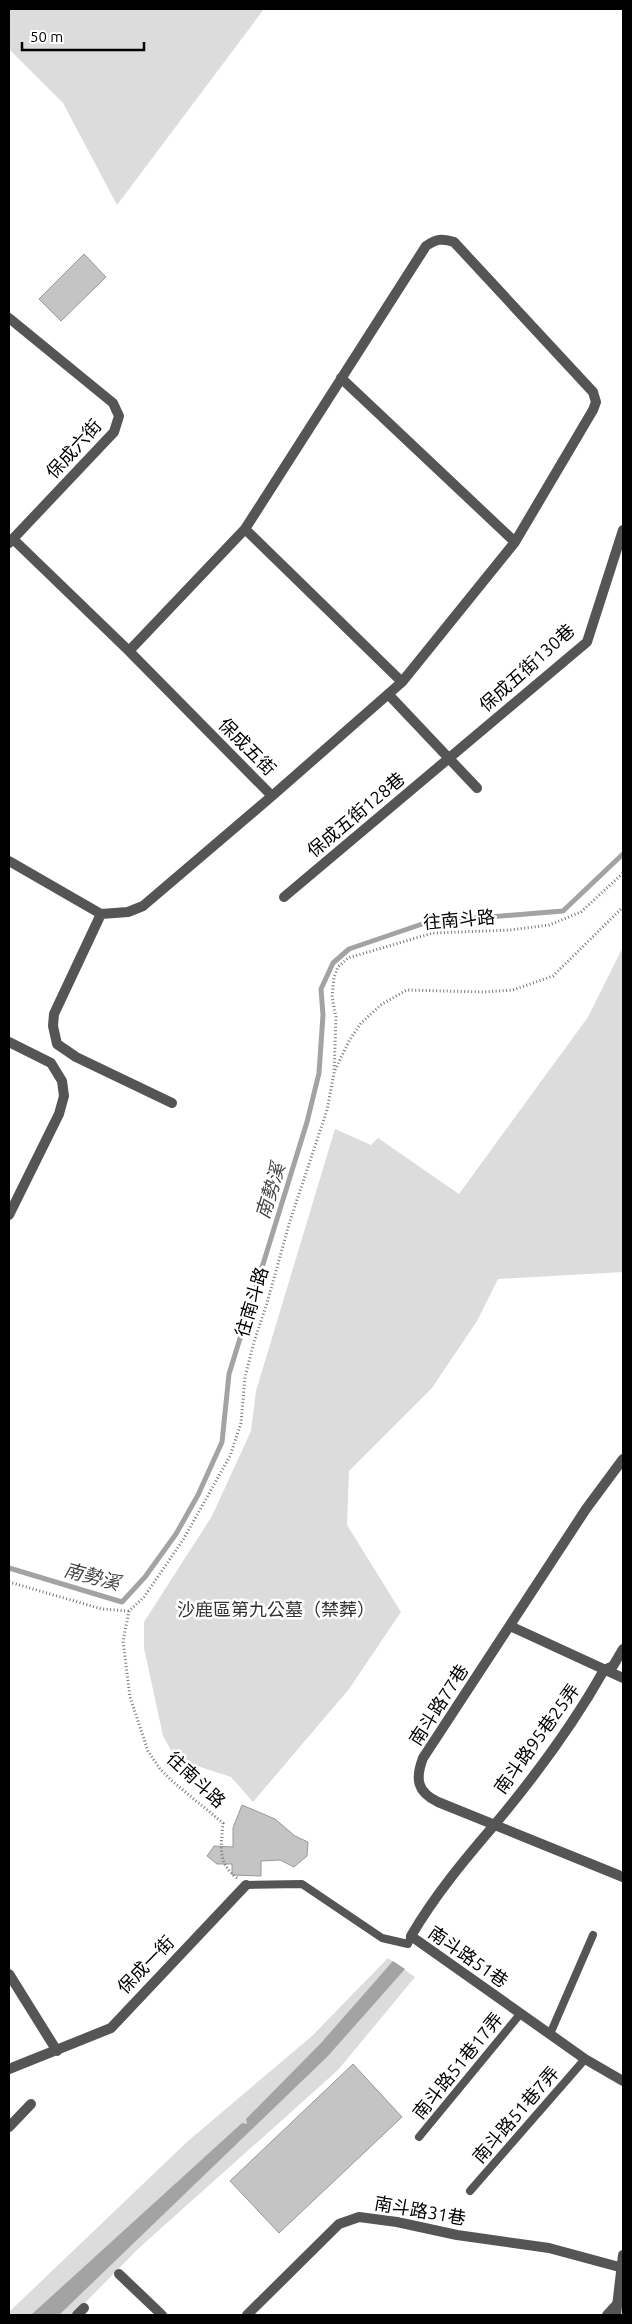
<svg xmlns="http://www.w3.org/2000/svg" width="632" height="2324" font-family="Ubuntu,'Noto Sans TC',sans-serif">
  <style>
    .green { fill: #dcdcdc }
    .water { fill: #a3a3a3 }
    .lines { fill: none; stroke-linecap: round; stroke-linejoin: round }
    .stream { stroke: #a3a3a3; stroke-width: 5 }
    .building { fill: #c4c4c4; stroke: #999 }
    .path { stroke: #777; stroke-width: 3; stroke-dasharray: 1 2.5; stroke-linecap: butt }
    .service { stroke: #555; stroke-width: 8 }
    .minor { stroke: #555; stroke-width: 10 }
    .tertiary { stroke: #555; stroke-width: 10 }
    .labels { text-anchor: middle; stroke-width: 5; stroke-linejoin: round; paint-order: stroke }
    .street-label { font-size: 18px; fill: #000; stroke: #fff }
    .park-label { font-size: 18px; fill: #333; stroke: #fff }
    .water-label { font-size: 19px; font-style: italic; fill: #444; stroke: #fff }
  </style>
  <rect width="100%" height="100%" fill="#fff"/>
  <path class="green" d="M9 9H264L117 205 63 103 9 49Z
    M623 947V1272L498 1279 477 1321 432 1388 349 1471 347 1525 401 1612 349 1689 253 1802 231 1777 176 1759 163 1736 144 1648V1622L212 1516 251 1431 256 1391 335 1129 371 1145 378 1138 459 1194 588 1017Z
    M388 1958 415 1977 338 2070 139 2248 73 2315H9V2312L188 2141 312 2036Z"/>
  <path class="water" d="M393 1961 405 1969 328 2056 59 2315H31L242 2123 247 2124 246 2119 321 2043Z"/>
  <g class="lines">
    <path class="stream" d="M9 1568 122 1602 145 1577 176 1534 198 1495 222 1442 229 1374 307 1122 319 1073 323 1015 321 989 333 963 349 949 428 922 563 911 623 854"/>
  </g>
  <path class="building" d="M84 254 106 277 61 321 39 299Z
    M242 1805 275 1819 295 1836 308 1842 307 1856 294 1867 280 1860 261 1861V1876L232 1875V1864H217L207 1856 214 1846 233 1847V1828Z
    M353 2064 402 2117 279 2233 230 2181Z"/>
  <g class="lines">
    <path class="path" d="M335 1070 349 1041 361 1023 382 1004 407 990 483 992 513 990 553 976 623 907
      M9 1582 102 1609 129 1611
      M237 1878C217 1863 221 1846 223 1823L172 1781 160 1769 148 1751 130 1697 123 1641 129 1611 144 1597 183 1540 230 1456 241 1423 245 1377 254 1342 267 1303 290 1221 327 1110 334 1073 336 1017 332 997 334 977 338 967 348 958 433 933 510 930 549 925 581 912 623 873"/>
    <path class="service" d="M246 1885 302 1884 382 1938 408 1944 411 1936
      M550 2034 593 1935
      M419 2137 521 2013
      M470 2191 585 2059"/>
    <path class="minor" d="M9 318 113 403 119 416 114 432 9 543
      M341 378 515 542
      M245 529 402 682
      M13 539 129 651 272 796
      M389 695 477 788
      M9 861 101 914 128 912 143 906 272 796 402 682 515 542 593 410 596 402 593 392 454 242C442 238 436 239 426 246L245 529 129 651
      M284 897 587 642 623 530
      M101 914 54 1014 53 1026 57 1044 76 1057 172 1103
      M9 1042 51 1063 62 1081 64 1096 59 1114 9 1215
      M623 1459 586 1509 423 1758C415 1779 417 1792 438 1802L623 1877
      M510 1626 623 1678
      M623 1649 613 1666 604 1670C573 1725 536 1775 496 1823 465 1859 435 1895 411 1936L585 2059 623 2081
      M9 1974 57 2051
      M9 2069 111 2028 246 1885
      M9 2127 31 2104
      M119 2274 162 2315
      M77 2315 84 2308
      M247 2315 339 2224 359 2217 397 2222 457 2235 549 2248 623 2268
      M607 2315 617 2304"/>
    <path class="tertiary" d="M616 2315 623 2255"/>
  </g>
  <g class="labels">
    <g class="street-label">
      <text transform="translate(74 449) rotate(-48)" y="6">保成六街</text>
      <text transform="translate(527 668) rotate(-42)" y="6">保成五街130巷</text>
      <text transform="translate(247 747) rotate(45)" y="6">保成五街</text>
      <text transform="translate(356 815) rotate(-40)" y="6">保成五街128巷</text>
      <text transform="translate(459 920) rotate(-5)" y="6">往南斗路</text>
      <text transform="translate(252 1302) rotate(-73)" y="6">往南斗路</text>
      <text transform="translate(439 1705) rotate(-57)" y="6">南斗路77巷</text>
      <text transform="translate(537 1739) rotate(-54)" y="6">南斗路95巷25弄</text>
      <text transform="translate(196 1780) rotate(43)" y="6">往南斗路</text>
      <text transform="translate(468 1957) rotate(35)" y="6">南斗路51巷</text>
      <text transform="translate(146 1965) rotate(-46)" y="6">保成一街</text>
      <text transform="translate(458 2066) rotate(-51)" y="6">南斗路51巷17弄</text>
      <text transform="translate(516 2115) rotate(-49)" y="6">南斗路51巷7弄</text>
      <text transform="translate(420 2211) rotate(10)" y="6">南斗路31巷</text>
    </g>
    <g class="park-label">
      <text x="276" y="1616">沙鹿區第九公墓（禁葬）</text>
    </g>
    <g class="water-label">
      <text transform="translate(270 1191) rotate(-73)" y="7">南勢溪</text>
      <text transform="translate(92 1576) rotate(15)" y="7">南勢溪</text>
    </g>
  </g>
  <rect width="632" height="2324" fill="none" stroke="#000000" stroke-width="20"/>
  <path d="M22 42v8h122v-8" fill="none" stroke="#000000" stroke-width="2.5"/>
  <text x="30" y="42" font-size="15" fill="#000000" stroke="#ffffff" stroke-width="4" paint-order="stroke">50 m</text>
</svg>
